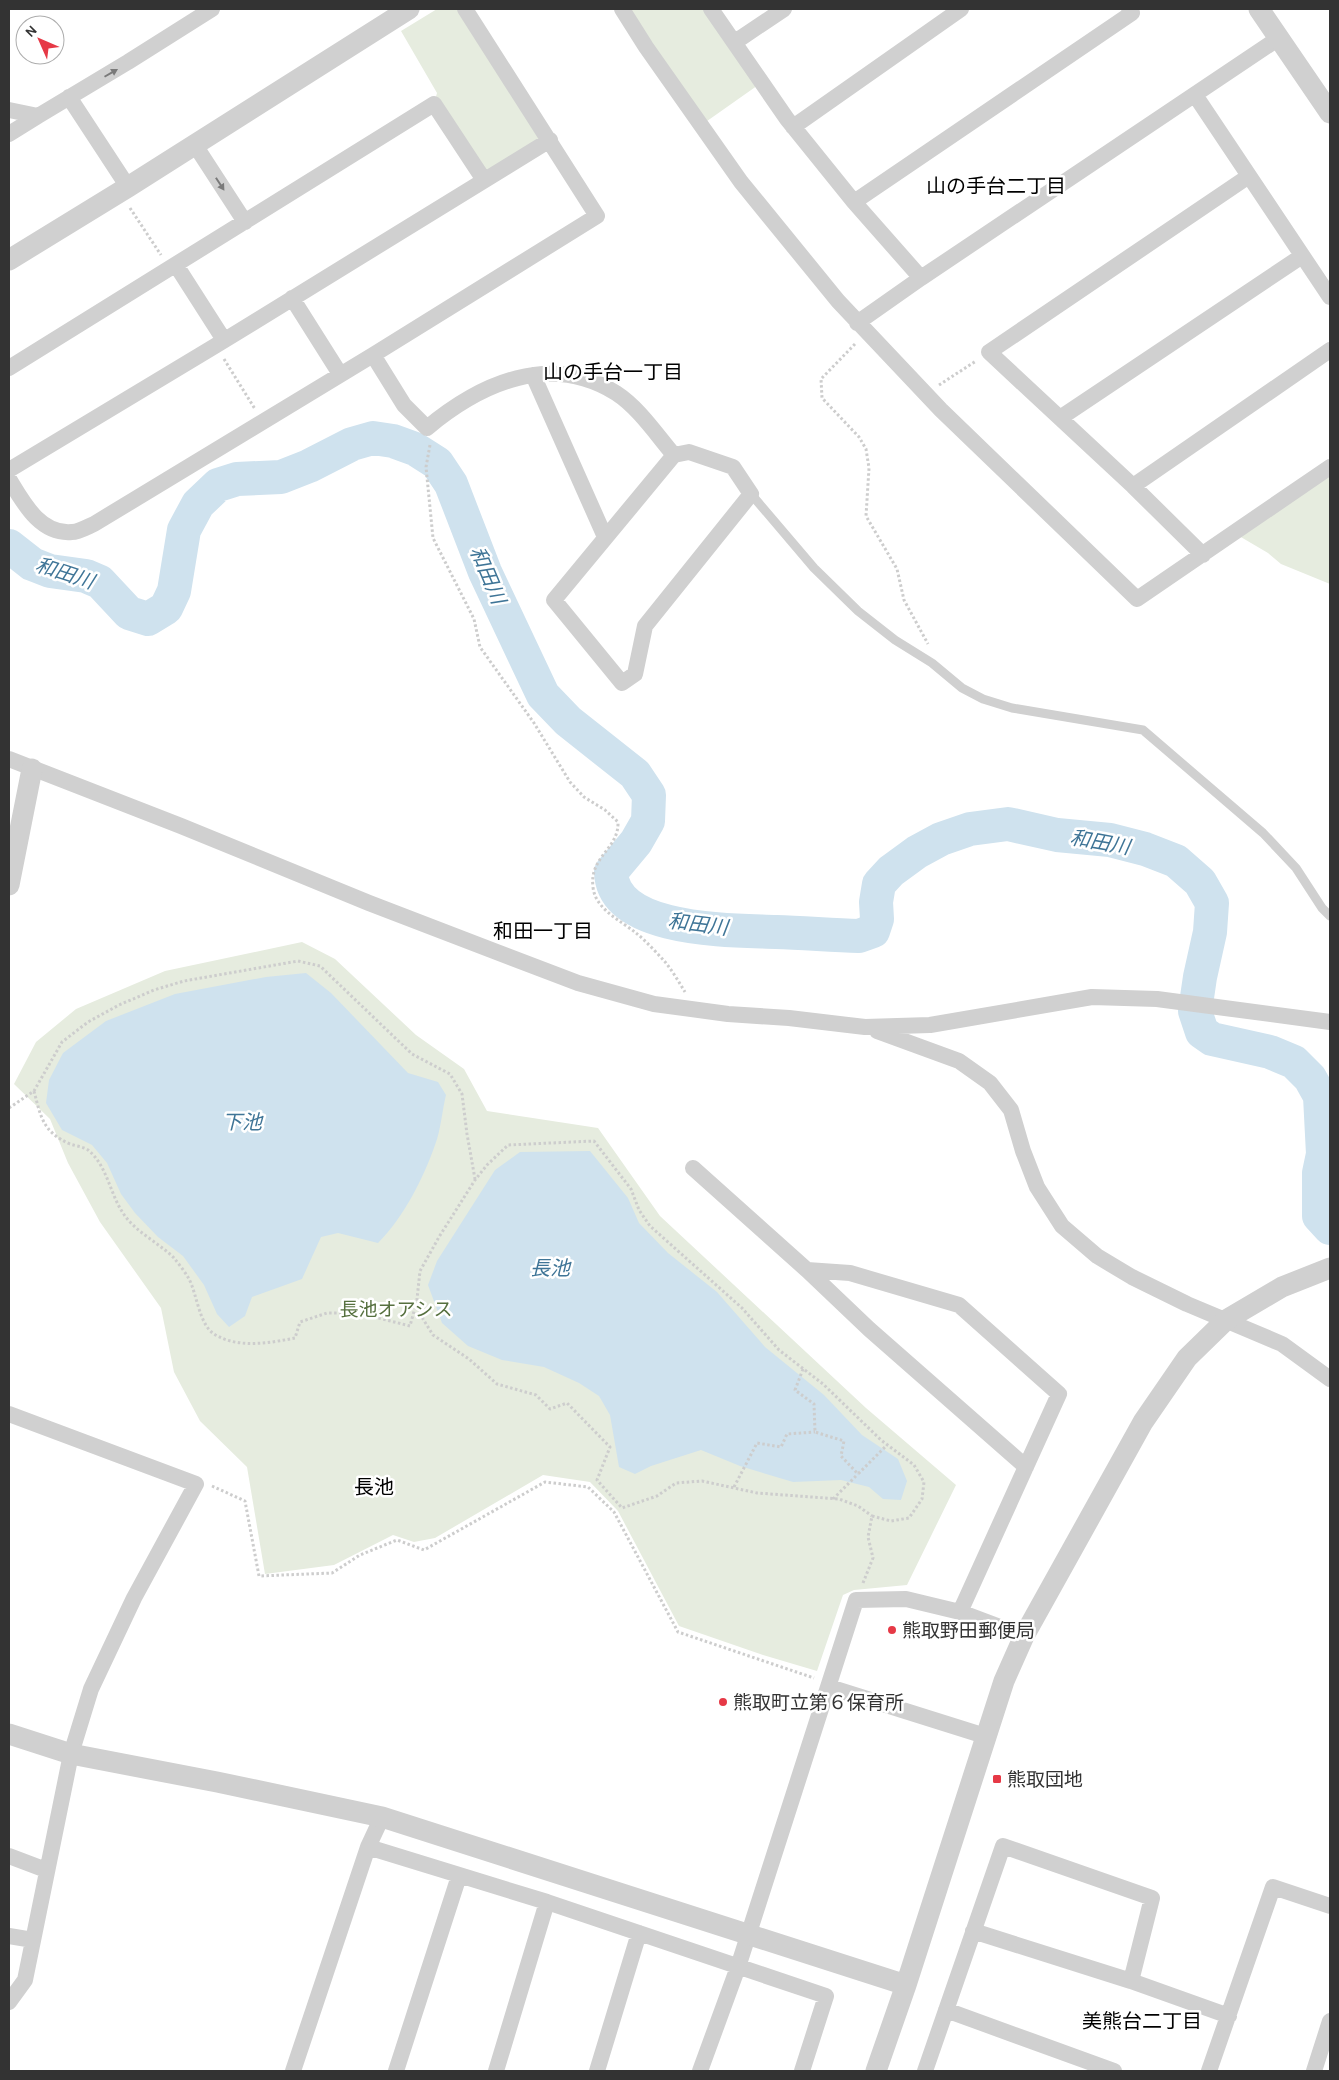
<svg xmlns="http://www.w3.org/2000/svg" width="1339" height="2080" font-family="Karla,'Noto Sans JP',sans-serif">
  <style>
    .green { fill: #e6ecdf }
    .water { fill: #cfe2ee }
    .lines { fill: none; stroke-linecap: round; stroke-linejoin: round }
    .river { stroke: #cfe2ee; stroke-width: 34 }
    .path { stroke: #cdcdcd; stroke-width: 3; stroke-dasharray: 2.5 2.5; stroke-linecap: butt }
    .service { stroke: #d0d0d0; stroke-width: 9 }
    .minor { stroke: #d0d0d0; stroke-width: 16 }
    .tertiary { stroke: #d0d0d0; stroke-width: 21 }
    .oneway { fill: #7a7a7a }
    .poi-dot { fill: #e63946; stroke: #fff; stroke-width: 2 }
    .labels { text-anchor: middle; stroke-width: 5; stroke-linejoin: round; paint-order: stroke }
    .park-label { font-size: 19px; fill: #56703f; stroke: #fff }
    .poi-label { font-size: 19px; fill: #333; stroke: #fff; text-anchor: start }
    .neighbourhood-label { font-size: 20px; fill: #000; stroke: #fff }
    .water-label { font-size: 20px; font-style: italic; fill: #3f7597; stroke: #fff }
  </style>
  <rect width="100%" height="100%" fill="#fff"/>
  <path class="green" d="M437 9H465L550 140 484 180 434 104 437 93 401 31Z
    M622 9H711L761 83 700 126Z
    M1330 467V584L1281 564 1268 553 1234 533Z
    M302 942 335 959 416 1035 464 1069 487 1111 598 1128 660 1216 866 1408 956 1485 907 1585 854 1590 843 1595 817 1671 763 1655 679 1626 618 1511 590 1482 543 1475 435 1538 414 1542 393 1535 334 1565 265 1574 247 1467 200 1421 174 1372 161 1308 100 1222 68 1163 50 1119 14 1084 36 1042 76 1009 165 971Z"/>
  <path class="water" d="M306 973 331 993 408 1073 438 1082 446 1095C442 1111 441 1129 435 1145 423 1179 404 1217 378 1243L338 1233 321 1237 302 1279 252 1297 245 1316 229 1327 217 1314 204 1285 183 1256 158 1237 135 1213 121 1194 107 1163 92 1145 62 1130 46 1103 49 1080 63 1053 106 1021 175 994 266 977Z
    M590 1151 628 1198 639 1223 668 1253 717 1292 765 1347 824 1395 862 1435 898 1459 907 1481 901 1500 883 1499 869 1487 841 1480 793 1482 740 1466 701 1450 651 1466 635 1474 619 1467 610 1415 599 1396 579 1383 544 1367 502 1360 468 1346 442 1323 428 1285 437 1261 495 1170 520 1152Z"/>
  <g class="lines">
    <path class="river" d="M9 546 32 564 50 571 86 576 100 582 129 613 148 619 166 608 174 591 184 530 198 504 218 485 237 479 281 477 309 466 352 444 373 438 393 441 415 449 437 463 451 484 485 572 543 695 568 721 635 774 649 795 648 821 636 842 611 872C613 933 734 930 776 932 804 933 831 935 859 936L873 931 877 919 876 902 879 884 891 871 917 852 941 839 970 829 1008 824 1057 835 1110 840 1145 849 1176 861 1200 882 1212 903 1210 932 1200 977 1195 1011 1202 1032 1212 1039 1270 1052 1294 1062 1310 1078 1320 1096 1323 1154 1319 1173V1216L1330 1228"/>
    <path class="path" d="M130 208 161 255
      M855 344 821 379 822 398 859 437 866 449 869 468 866 516 897 569 904 600 928 644
      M224 359 255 409
      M939 385 976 361
      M430 445 426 467 433 538 474 619 480 647 534 723 570 782 584 797 605 810 618 822C619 849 589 857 593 887 595 909 620 920 636 933 646 941 657 953 666 963 673 972 679 982 685 992
      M34 1091C41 1118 43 1132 70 1144 76 1146 84 1147 88 1150 107 1165 110 1194 123 1213 135 1232 158 1242 174 1258 179 1264 185 1272 189 1279 197 1294 199 1324 214 1334 238 1349 269 1343 295 1338L300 1322 327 1313H359L410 1326 417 1300
      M9 1108 34 1091 62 1042 88 1022 119 1005 154 990 184 981 298 961 320 966 412 1054 450 1074 462 1094 467 1134 475 1179
      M803 1369 795 1390 814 1404 815 1432 844 1441 841 1456 858 1474 887 1445
      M212 1486 245 1501 259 1576 332 1573 360 1555 397 1540 424 1550 545 1482 588 1487 614 1512 678 1632 814 1678
      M734 1487 757 1443 781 1447 787 1434 815 1432
      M833 1499 858 1474
      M863 1583 873 1558 868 1537 872 1516 891 1521 909 1518 922 1499 924 1482 914 1465 881 1440 823 1384 779 1350 742 1308 650 1226 639 1210 631 1189 594 1141 508 1145 487 1165 475 1180 439 1237 420 1271 417 1299 423 1319 433 1335 469 1359 497 1384 536 1395 550 1409 567 1403 610 1447 597 1480 622 1508 657 1496 676 1483 702 1481 757 1493 839 1499 858 1506 872 1516"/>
    <path class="service" d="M751 494 814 568 858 611 895 640 932 663 962 688 983 699 1012 708 1143 730 1263 833 1296 868 1322 908 1330 916"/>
    <path class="minor" d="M622 9 646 47 741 182 838 301 941 410 1137 599 1330 467
      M711 9 787 119 854 202 921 278
      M735 42 784 9
      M1195 95 1330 297
      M69 97 128 187
      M9 110 38 116 128 62 212 9
      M793 127 961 9
      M9 134 38 116
      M195 145 245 222
      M854 202 1132 13 1129 9
      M176 265 224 340
      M292 298 340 374
      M857 323 921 278 1279 38
      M373 355 404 405 427 428C481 383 550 352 616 393 639 408 656 434 674 455
      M9 368 434 104 484 180
      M533 375 605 537
      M1060 418 1302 256
      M689 452 733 467 751 494 645 626 635 674 622 683 554 600 674 455Z
      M9 470 215 346 550 140
      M9 479C23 502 40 535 72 532 79 532 87 527 94 524L373 355 597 216 465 9
      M1133 486 1330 350
      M1203 555 1133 486 989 352 1249 176
      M9 759 181 826 369 903 494 951 578 983 654 1004 728 1014 789 1018 865 1027 930 1025 1092 997 1157 999 1330 1022
      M877 1031 959 1061 990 1083 1011 1110 1023 1151 1037 1187 1062 1226 1097 1256 1132 1277 1187 1304 1282 1344 1330 1379
      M693 1168 807 1270 869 1329 1026 1467
      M807 1270 850 1273 959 1305 1059 1394 960 1612
      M9 1414 196 1484 134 1598 91 1689 71 1754 25 1980 9 2002
      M829 1687 985 1736
      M368 1847 547 1902 826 1996 802 2071
      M9 1856 46 1870
      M973 1931 1131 1981 1229 2016
      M9 1936 33 1940
      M946 2010 1114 2071
      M293 2071 368 1847 382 1817
      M396 2071 459 1876
      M496 2071 547 1902
      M597 2071 639 1933
      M700 2071 738 1967 856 1600 906 1599 960 1612 1024 1636
      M925 2071 1003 1846 1152 1898 1131 1981
      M1209 2071 1273 1887 1330 1906
      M1314 2071 1330 2021"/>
    <path class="tertiary" d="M1259 9 1330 113
      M9 260 128 187 409 9
      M9 885 32 769
      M9 1734 71 1754 217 1782 382 1817 906 1985
      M876 2071 906 1985 1004 1681 1024 1636 1143 1422 1187 1358 1226 1320 1282 1287 1330 1268"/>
  </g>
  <defs><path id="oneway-solid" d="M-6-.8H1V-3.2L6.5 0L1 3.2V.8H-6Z" transform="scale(1.25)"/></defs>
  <g class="oneway">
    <use href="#oneway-solid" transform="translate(111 73) rotate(-30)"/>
    <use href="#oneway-solid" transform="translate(220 184) rotate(57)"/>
  </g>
  <g class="poi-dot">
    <circle cx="892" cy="1630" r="5"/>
    <circle cx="723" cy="1702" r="5"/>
    <rect x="992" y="1774" width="10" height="10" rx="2.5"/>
  </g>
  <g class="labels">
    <g class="park-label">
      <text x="396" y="1316">長池オアシス</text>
    </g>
    <g class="poi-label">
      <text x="902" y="1637">熊取野田郵便局</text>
      <text x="733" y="1709">熊取町立第６保育所</text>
      <text x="1007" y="1786">熊取団地</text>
    </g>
    <g class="neighbourhood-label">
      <text x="996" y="193">山の手台二丁目</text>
      <text x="613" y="379">山の手台一丁目</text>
      <text x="543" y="938">和田一丁目</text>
      <text x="374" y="1494">長池</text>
      <text x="1142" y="2028">美熊台二丁目</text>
    </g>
    <g class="water-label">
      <text transform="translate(65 573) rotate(18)" y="7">和田川</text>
      <text transform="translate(488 575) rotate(67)" y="7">和田川</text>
      <text transform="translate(1100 842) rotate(10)" y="7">和田川</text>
      <text transform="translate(698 924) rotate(7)" y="7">和田川</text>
      <text x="242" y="1129">下池</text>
      <text x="550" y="1275">長池</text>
    </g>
  </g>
  <rect width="1339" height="2080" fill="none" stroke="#333333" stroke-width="20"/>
  <g transform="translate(40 40) rotate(315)"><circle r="24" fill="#ffffff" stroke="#adadad"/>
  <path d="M0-4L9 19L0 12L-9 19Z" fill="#e63946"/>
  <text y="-8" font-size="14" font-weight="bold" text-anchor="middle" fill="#333333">N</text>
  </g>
</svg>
